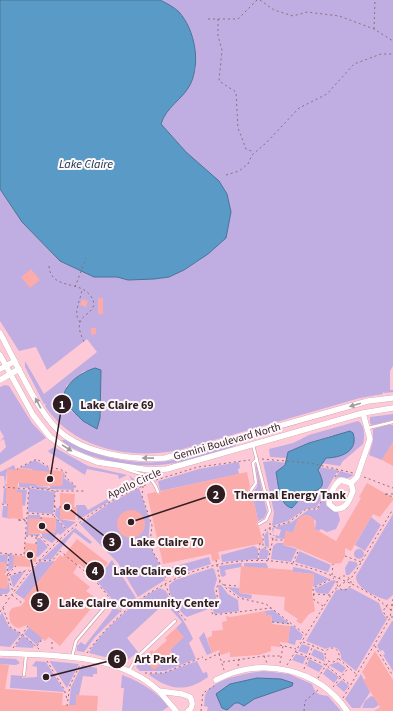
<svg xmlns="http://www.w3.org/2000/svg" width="393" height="711" font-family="'Source Sans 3',sans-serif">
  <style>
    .green { fill: #c0ade2; fill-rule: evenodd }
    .water { fill: #599ac7; stroke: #4c7496 }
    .building { fill: #fbaba9 }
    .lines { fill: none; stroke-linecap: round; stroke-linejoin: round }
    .lane-casing { stroke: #c695a2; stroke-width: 3.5 }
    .street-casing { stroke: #c695a2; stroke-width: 6 }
    .path { stroke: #906e77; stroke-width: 1; stroke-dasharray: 2 3; stroke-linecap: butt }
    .lane { stroke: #fff; stroke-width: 2.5 }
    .street { stroke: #fff; stroke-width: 5.5 }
    .oneway { fill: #a1999c }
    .labels { text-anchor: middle; stroke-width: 4; stroke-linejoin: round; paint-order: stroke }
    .street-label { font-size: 11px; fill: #2f1d22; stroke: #fef8fa }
    .water-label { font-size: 12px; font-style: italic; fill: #102e41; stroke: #fef8fa }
    .leader { fill: none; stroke: #2f1d22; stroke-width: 1.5 }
    .callout-dot { fill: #2f1d22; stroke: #fef8fa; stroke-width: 1.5 }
    .mark-label { font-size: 12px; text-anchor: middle; font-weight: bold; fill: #fff }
    .callout-label { font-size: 12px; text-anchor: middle; font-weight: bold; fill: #2f1d22; stroke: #fef8fa; stroke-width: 4; stroke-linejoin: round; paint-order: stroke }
  </style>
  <rect width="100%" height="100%" fill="#fdc9d6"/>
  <path class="green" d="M160 0H393V366L390 371V390H393V392L385 393 383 392V394L360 398 179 450C131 460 73 449 45 406L46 404H44L25 367V361L44 394 97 352 87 339 47 370 36 347 19 351 0 321V189L22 222 60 261 94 277H117L128 280 169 277 184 270 208 254 186 152 161 124 164 115 190 85 196 68 195 52 178 11ZM84 371H101L100 418 97 429 70 410 66 386Z
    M5 385 9 386 32 423 46 438 0 465V453L6 447 4 439 0 441 4 437 0 430V387Z
    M393 414V420L372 425 370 423V417Z
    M358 421C365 425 365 436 363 444L342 462 340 466 321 463 326 458 333 435 309 443 288 452 287 458 270 457 269 449 293 443 309 435Z
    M388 425H393V442L382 460 369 455 373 441V429Z
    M61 440H66C95 457 135 466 168 461 190 458 212 449 234 443L237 444 233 447C212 453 190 461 168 464 138 469 83 460 61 440Z
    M54 447 88 466 127 475 119 479 118 475 87 469 85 475 50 453 48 451Z
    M35 460 49 468V472H37L36 486 48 487 47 489H38L31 486 27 488 19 487V483H31L32 469 20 468Z
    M273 461 286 463 276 472 280 492 288 507 292 508C296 504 299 499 303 496 315 488 330 493 318 470L319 467 338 470 316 508 305 509 288 521 272 526 274 512 263 462Z
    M239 462 240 468 238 469 239 474 160 491 158 481 162 480 199 469Z
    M256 464 267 512 264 518 258 521 252 492C263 485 255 474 256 464Z
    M14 465 16 470H7L5 484 17 486 16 487 5 486 4 476H0V472Z
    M340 471 354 475 348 478 338 477 334 480Z
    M63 472 65 474 64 478 74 485V490L50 489V485L62 486Z
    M129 475 139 484 78 520 76 505H85L88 510 134 484Z
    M4 488 27 490 25 506 21 505 22 493 7 492 6 504 3 503Z
    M29 488 55 492 53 514 28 512Z
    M139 488 150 521 148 543 161 567 165 580 138 597 118 563 80 524 108 504Z
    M326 494 325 500 327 506 338 512 340 520 336 529 327 532 321 529 319 531 315 529 316 521 310 516 305 515 298 519 293 533 286 531 285 539 275 538 276 535 279 536 281 530 274 528 273 534 272 528 292 522 308 510H317Z
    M3 506H8L11 519 2 517Z
    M56 508H61L60 519 76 522 67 529 55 515Z
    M393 514V595L387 600C376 597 355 588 356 576Z
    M28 515H40V519L29 534H40L39 536 26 535Z
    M371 517 381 525 365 551 355 545Z
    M56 518 66 530 60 535 58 533 54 537 56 539 52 543 42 537V532L55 533Z
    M75 528 92 542 90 544 74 532 52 559 41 560Z
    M268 530 269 548 265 546 264 536Z
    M37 538H40L48 547 38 557H36Z
    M277 543H284L283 545 297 549 291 562 271 559 273 546Z
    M254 546 258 549V559L222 562 221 555Z
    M263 548 269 551 267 559H259L260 550Z
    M354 554a5 5 0 1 1 10 0a5 5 0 1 1-10 0Z
    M299 551 331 565 328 572 295 562Z
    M8 554 6 573H5L6 563 0 562V555Z
    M9 555H14L15 566 8 572Z
    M209 557 211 564 176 575 171 569 172 567Z
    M112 560 136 598 121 610 96 580Z
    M55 561 24 599 15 593 39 562Z
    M349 561 356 562 358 565 349 575H346L345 568Z
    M240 563H242L241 567 225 570 226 575 223 577 221 576 219 566Z
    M244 563H266L268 567 267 569 244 567Z
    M293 567 309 570 330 579 313 587 314 574 293 572Z
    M212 568 214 569 217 579 214 589 217 601 211 608 187 617C179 612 168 595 169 585L175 580Z
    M25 571 14 587H13L10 576Z
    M8 579 10 591 7 594H0V588H7Z
    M333 580 336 581 328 594 317 593 314 589Z
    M218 585H221L228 594 238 600 239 611 214 614 213 610 220 602Z
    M227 587 239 588V593L252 595 251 599 240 597Z
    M160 588 166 591C174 608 186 622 193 639L189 643 196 659 165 671H140L136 667 142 657 154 669 172 653 170 650 183 637 176 628 182 622 165 603 127 638 138 652 125 662 89 653C99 633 139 597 160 588Z
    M351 588 379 603 383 614 387 619 356 671 341 659C342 649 334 644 326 649L306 641 336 590Z
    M114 604 120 612 95 637 84 652 77 651V646L81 642 85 645 111 612Z
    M273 610 290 624 272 622 271 615 266 616 265 611Z
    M2 612 9 627 21 634 10 647 0 646V616Z
    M392 621H393V671L383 655 385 654 383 650 380 651 377 646Z
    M290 626H293L303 635 301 640H296L295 645 288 643Z
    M29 627 43 638 37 645 24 634Z
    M204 632 212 653 207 655 199 638Z
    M22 635 34 644 33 648 15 647Z
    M302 644 310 647 307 654 298 651Z
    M314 649 323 653 325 662 311 655Z
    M296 654 306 657 303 664 292 660Z
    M0 658 16 659 20 663 16 665 0 664Z
    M309 659 323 666 319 672 307 666Z
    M36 661 46 662 65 692 10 688 11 675 22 676V678L37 677V667L32 666Z
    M50 661 79 664 67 688 50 662Z
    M197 661 203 673 207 672 208 677C186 693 169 690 148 674L164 673Z
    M338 662 346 668 342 673 329 665Z
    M82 665 97 668V674H93V677L83 676 79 695H76V705L69 706 71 687Z
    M327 668 339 677 334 683 323 674Z
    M264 671 289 674 312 684C315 694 319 695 328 696L341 711H207L208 707 204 706C205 701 204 697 206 693 216 678 248 673 264 671Z
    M361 674 370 692 360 708H352L345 699Z
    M122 675C137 680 160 693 168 707L162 711H122L124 688H121Z
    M342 680 349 686 344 692 336 685Z
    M371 696 374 697 379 705 374 708H362L365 701Z"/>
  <path class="water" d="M0 0H160C166 3 174 7 179 12 195 30 201 63 190 85 182 100 166 107 161 124L186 152 219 181 227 194 231 212 226 238 208 254 184 270 169 277 154 279 128 280 117 277H94L60 261 22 222 0 189Z
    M95 368 101 370 100 418 97 429 83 421 63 401C63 384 80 373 95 368Z
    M350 431 353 433C359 451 341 458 326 458L318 470C330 493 315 488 303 496 299 499 296 504 292 508 279 506 278 482 276 472L285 465 288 452 309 443Z
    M257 678 281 679 293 683 292 686 254 699 244 706 239 703H235L227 710 222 708 216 694 230 684Z"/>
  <path class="building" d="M31 269 40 280 30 288 21 277Z
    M98 298H103V314H98Z
    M82 299 88 301 86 307 80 305Z
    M91 328H96V334L91 335Z
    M393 442V466L382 460Z
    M19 468 49 472V470L63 471 62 486H36V484L18 483 17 492 22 493 23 519 7 518 8 505 6 504 7 469 18 470Z
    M247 472 250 486 248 491 252 493 258 521 256 524 259 527 263 543 218 552 220 559 212 561 211 554 163 564 147 494 155 492 159 495 161 491Z
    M367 483 393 498V500L380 517 373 514 351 551 345 548V556L341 563 333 564 294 547 283 545 286 531 293 533 298 519 305 515 310 516 314 519 315 529 336 541 361 498 359 497Z
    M60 493 75 494 74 507H77L75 520 60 519Z
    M117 524a14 14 0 1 1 28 0a14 14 0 1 1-28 0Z
    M41 517 56 518 55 533 28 534 29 518 41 519Z
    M77 539 108 563 96 578 79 564 73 573 90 587 86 591 98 600 60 646 49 637 45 641 27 625 19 628 15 627 10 622 9 613 12 608 21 606 25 601 24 599 60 555 63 557Z
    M25 543 37 544 36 562 30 561V567L13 566 14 555 24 556Z
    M0 562 6 563 5 575H8L7 589 0 588Z
    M241 566 293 570V572L314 574 312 592 315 611 309 614 301 624 296 621 298 619 284 610 285 597 239 593Z
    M265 611 266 616 271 615 272 624 290 626 288 643 280 642V647L271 646V651L259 655 230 657V652L221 655 219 650 212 653 207 638 212 636V631L223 630 222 622 227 621 226 616 231 617Z
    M176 628 184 637 170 650 172 653 154 670 143 658 152 650 154 652 167 640 165 638Z
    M375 651 393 680V711H374L380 707 363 680 366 678 362 672Z
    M0 664 9 665 5 689 63 693 62 705H76V695L98 696 97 711H0Z"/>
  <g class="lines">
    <g class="lane-casing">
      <path id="lane" d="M368 428 393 422
        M253 445 270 511 266 520 259 524
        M123 468C140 475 151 472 158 492
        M251 490 256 483 253 463 257 459
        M72 657 76 641 104 608
        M129 671 137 657 175 621
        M24 675 26 655"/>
    </g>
    <g class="street-casing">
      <path id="street" d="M0 333C15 360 36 409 58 430 84 454 131 460 165 458L368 401 393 398
        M0 355 33 415 50 437 72 452 97 462 149 470 167 469 363 413 393 408
        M0 369 15 361
        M0 380 19 369
        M341 480 351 483 353 491C349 501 346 510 335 509L329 504C329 496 334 484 341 480Z
        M351 483 357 477 370 439 363 413
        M0 653C42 655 98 654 136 675 145 679 152 685 159 691
        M216 680C261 656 318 668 347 711
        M176 711 159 691 182 694 190 697C193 702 193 708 188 711"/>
    </g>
    <path class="path" d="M260 0 274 10 293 16 307 12 339 16 374 29 393 41
      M208 19H238L257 0
      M218 19V36L222 50 219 81 236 92 238 128 246 149 254 152
      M374 29 375 0
      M226 175 239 171 248 164 252 155 266 143 299 108 327 94 354 64 381 54H393
      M49 266C51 290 78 280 90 295 101 309 85 313 81 320 77 327 81 335 84 342
      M75 287 86 258
      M80 322C72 313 81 300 82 289
      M262 459 310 463 353 473
      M17 470 18 468 37 459 50 468 60 469 67 473 65 477 75 485V490
      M335 477 339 470
      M364 477 393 488
      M156 480 198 467 250 460
      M143 486 142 496 152 525 150 543 153 552 163 569 166 581
      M3 487 28 489
      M49 490V485
      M385 494 393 497
      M386 494H393
      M2 504 8 505
      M54 507H61
      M27 513 54 515 55 491
      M54 516 68 531
      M41 519V515
      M18 520 26 519
      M19 520 26 521
      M270 523V533L273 540H284
      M26 536H40L50 547
      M36 544V537
      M271 550 263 547V535L266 529 289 522 306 509H317L324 496
      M0 553 24 555 29 487 55 491H85
      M9 554 7 573 13 592
      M345 556 361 562
      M216 560 220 581 227 589 239 598 266 604 306 635
      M258 560 260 543
      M268 560 274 535
      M39 561 53 560 60 551 94 579 122 613
      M293 563 299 549
      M8 574 16 566
      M9 575 29 570
      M332 575 333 564
      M337 583a7 7 0 1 1 14 0a7 7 0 1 1-14 0Z
      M220 581 216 589 218 601 211 610 213 615 271 608
      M165 584 175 607 187 622
      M224 585 239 586
      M313 594 330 595
      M0 595 9 596
      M12 595 23 604
      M393 605H387L383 611 386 617H393
      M323 606 314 600 313 588 334 578
      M3 608 10 627 22 634 39 649
      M0 612C36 556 84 508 148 484
      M272 622 291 624
      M303 642 325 651
      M280 645 296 649
      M37 646 43 638
      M375 646 393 676
      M13 648 28 626
      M325 655a7 7 0 1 1 14 0a7 7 0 1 1-14 0Z
      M52 649V640
      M296 652 326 665 350 685
      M87 653C139 580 230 540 319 571 339 578 362 587 379 600 384 604 387 608 393 611
      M219 654 224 670
      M264 656 267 663
      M339 659 356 674
      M205 660 220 653
      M47 661 64 689 67 699
      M223 662 264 656H280
      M280 663 283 646
      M287 665 334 590 353 576 393 509
      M238 666 239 659
      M304 669 313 645
      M145 673H164L203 657
      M318 678 328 662
      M333 687 349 667
      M343 698 390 618 393 599
      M67 706 70 685 80 665
      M201 711 203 693 214 686
      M304 711 305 701 318 690"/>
    <use href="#lane" class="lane"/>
    <use href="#street" class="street"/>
  </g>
  <defs><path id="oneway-solid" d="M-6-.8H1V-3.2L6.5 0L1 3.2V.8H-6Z"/></defs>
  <g class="oneway">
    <use href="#oneway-solid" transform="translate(38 403) rotate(-118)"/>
    <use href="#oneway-solid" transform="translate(355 405) rotate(164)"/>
    <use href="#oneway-solid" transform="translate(67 448) rotate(32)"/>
    <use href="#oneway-solid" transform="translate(148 458) rotate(-179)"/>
  </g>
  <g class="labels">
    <g class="street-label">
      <text transform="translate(227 441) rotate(-16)" y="4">Gemini Boulevard North</text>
      <text transform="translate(134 483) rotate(-25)" y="4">Apollo Circle</text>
    </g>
    <g class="water-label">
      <text x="86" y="168">Lake Claire</text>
    </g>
  </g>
  <path class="leader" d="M50 479L62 404M131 522L216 494M67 507L112 542M42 526L95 571M30 555L40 602M46 677L117 659"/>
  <g class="callout-dot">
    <circle cx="50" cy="479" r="4"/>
    <circle cx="131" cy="522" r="4"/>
    <circle cx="67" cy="507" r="4"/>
    <circle cx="42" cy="526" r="4"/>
    <circle cx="30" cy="555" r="4"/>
    <circle cx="46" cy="677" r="4"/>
    <circle cx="62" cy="404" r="10"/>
    <circle cx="216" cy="494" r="10"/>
    <circle cx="112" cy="542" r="10"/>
    <circle cx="95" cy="571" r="10"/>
    <circle cx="40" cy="602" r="10"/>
    <circle cx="117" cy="659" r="10"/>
  </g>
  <g class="mark-label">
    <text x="62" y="409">1</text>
    <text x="216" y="499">2</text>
    <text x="112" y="546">3</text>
    <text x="95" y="575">4</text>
    <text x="40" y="607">5</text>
    <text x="117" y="663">6</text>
  </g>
  <g class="callout-label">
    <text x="117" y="409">Lake Claire 69</text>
    <text x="290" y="499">Thermal Energy Tank</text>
    <text x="167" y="546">Lake Claire 70</text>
    <text x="150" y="575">Lake Claire 66</text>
    <text x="139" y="607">Lake Claire Community Center</text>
    <text x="156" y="663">Art Park</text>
  </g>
</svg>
